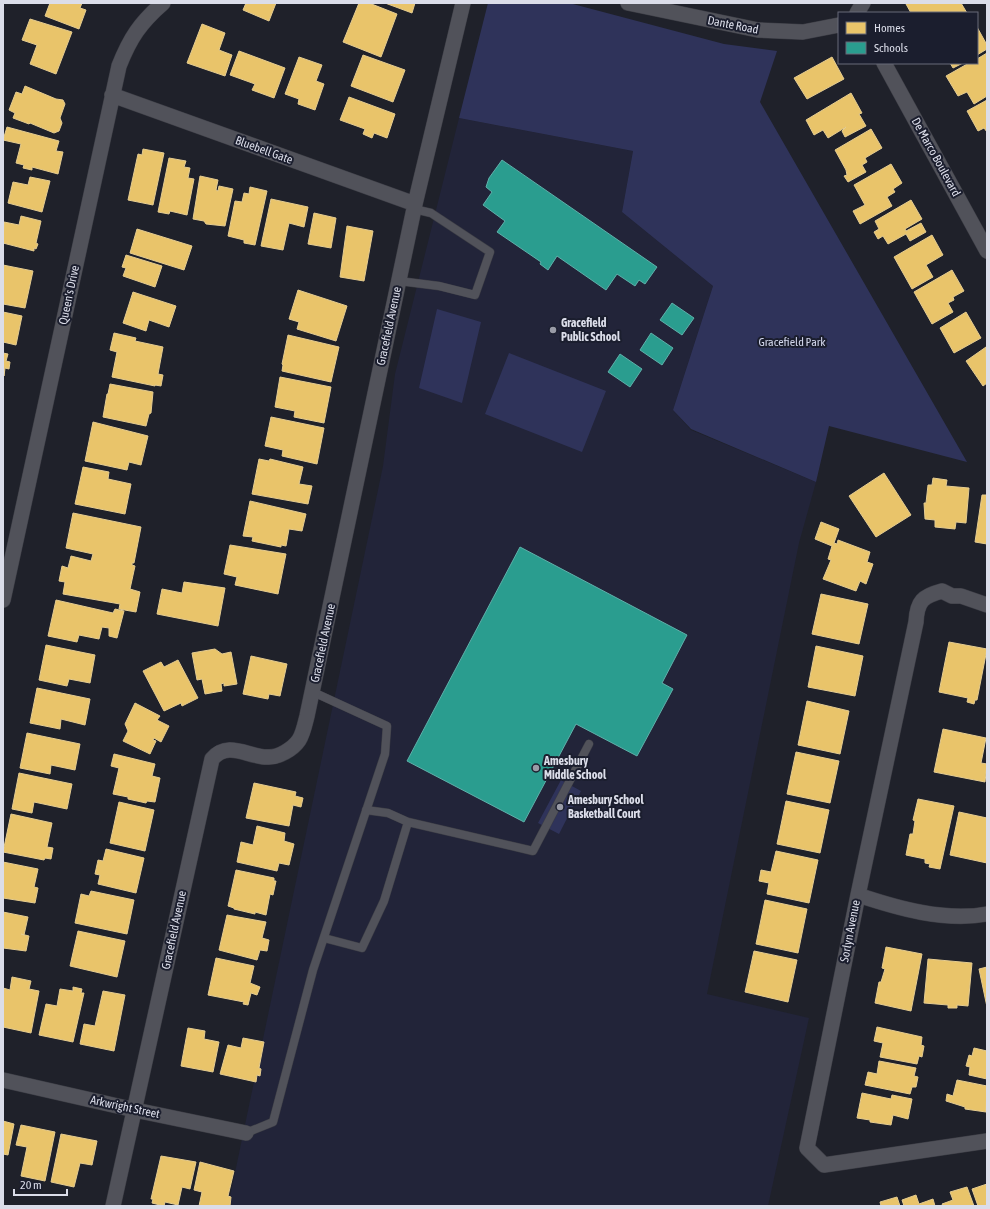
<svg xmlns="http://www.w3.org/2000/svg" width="990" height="1209" font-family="'Asap Condensed',sans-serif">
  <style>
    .built { fill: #222439 }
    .green { fill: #2f335a }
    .homes { fill: #e9c46a; stroke: #e5cc90 }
    .schools { fill: #2a9d8f; stroke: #5fb0aa }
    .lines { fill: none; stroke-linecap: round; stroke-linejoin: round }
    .lane-casing { stroke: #3c3d45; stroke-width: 9 }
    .street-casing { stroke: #3c3d45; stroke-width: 16 }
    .lane { stroke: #51525a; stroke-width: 8 }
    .street { stroke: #51525a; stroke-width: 15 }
    .poi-dot { fill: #999ba6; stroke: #1b1e2e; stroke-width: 1.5 }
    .labels { text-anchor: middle; stroke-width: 4; stroke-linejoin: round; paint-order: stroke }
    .street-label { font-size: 12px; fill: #dbdde9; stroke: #1b1e2e }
    .poi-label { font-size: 12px; font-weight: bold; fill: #dbdde9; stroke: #1b1e2e; text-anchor: start }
    .park-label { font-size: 12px; fill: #d3d7ec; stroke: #1b1e2e }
  </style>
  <rect width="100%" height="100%" fill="#1f212a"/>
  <path class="built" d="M459 118 633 151 622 212 713 286 673 410 691 430 816 482 799 543 707 994 809 1018 768 1206H228L383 466 395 374Z"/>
  <path class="green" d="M488 3H569L724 44 777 51 760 102 967 462 829 426 816 482 691 429 673 410 713 286 622 212 633 151 459 118Z
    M437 309 481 322 462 403 419 388Z
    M509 353 606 391 582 452 485 414Z
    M561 780 581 791 559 834 538 823Z"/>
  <path class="homes" d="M50 3H82L80 8 86 10 79 29 45 16Z
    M246 3H276L269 21 243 10Z
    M359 3H369L397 14 381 57 343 42Z
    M385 3H415L412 13Z
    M909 3H961L967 13H911L906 4Z
    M30 19 72 32 56 74 30 64 37 45 22 40Z
    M202 24 225 33 219 50 232 55 225 76 187 63Z
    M977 27 987 45V49L977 55Z
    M239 51 285 68 274 98 252 90 255 84 230 75Z
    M987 53V96L974 104 967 92 958 96 946 76 969 63H977V59Z
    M363 55 405 70 393 102 351 86Z
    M299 57 322 65 316 81 324 84 315 110 298 104 299 99 285 94Z
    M832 57 844 79 807 99 794 78Z
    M950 63H963L953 68Z
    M25 86 56 99 63 100 65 104 60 118 62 123 59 131 54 133 30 123 29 124 13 118 15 113 9 110 16 92 22 94Z
    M851 93 862 113 859 114 866 126 845 137 842 131 846 127 828 138 823 130 814 135 806 120Z
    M349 97 395 114 387 138 374 133 372 138 363 134 365 129 340 120Z
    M987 100V132L984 128 978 131 967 111Z
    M7 127 59 141 56 151 63 152 58 174 32 167V170L23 168 24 165 16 163 21 144 3 140Z
    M871 129 882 148 865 158 867 162 862 165 866 172 848 182 844 176 847 175 846 170 835 150Z
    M143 149 164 153 153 205 128 200 138 154 142 155Z
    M169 158 186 161 184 167 190 168 188 178 194 179 187 215 170 211 169 214 158 212Z
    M891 164 902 183 893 189 895 192 887 197 892 206 860 224 853 211 865 205 854 185Z
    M200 176 218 180 216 190 218 191 219 186 233 189 225 226 206 224 204 221 193 219Z
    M30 177 50 181 42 212 8 203 13 182 28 185Z
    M250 187 267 191 255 245 244 243V240L228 236 235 201 242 202 244 193 249 194Z
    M271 199 308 207 304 227 289 223 283 250 261 246Z
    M911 200 922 219 905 229 906 231 921 223 926 232 910 241 906 234 888 244 883 236 878 239 874 232 879 229 875 221Z
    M314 213 336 218 331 248 308 244Z
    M21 216 41 221 36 243 38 244 36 249 34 248V251L3 243 4 222 19 225Z
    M347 226 373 231 364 281 340 277Z
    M137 229 192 246 184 270 130 253Z
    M932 235 943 255 926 265 933 277 912 289 894 257Z
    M126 255 162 266 155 287 123 276 126 268 122 267Z
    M3 265 33 271 25 308 3 304Z
    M952 270 964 291 953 297 954 300 948 303 953 312 932 324 914 292Z
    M298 290 347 306 336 341 297 329 299 322 289 319Z
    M133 292 176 306 169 327 149 320 146 331 123 323Z
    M3 312 22 316 16 345 3 342Z
    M966 312 981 338 954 353 940 328Z
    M114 333 136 338 135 341 163 347 158 374 163 375 161 386 155 385V386L112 377 117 352 110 350Z
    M288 335 339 347 331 382 282 371 283 365 282 364Z
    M986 347 987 383 983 386 966 361Z
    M3 353 8 354 6 361 10 362 9 369 5 368 4 376Z
    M280 377 331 387 324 423 294 417 295 411 275 407Z
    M110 384 153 392 151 413 149 414 146 426 103 417 107 394H108Z
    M271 417 324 428 317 464 282 456 283 450 265 446Z
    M93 422 148 436 141 465 129 462 127 470 85 461Z
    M259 459 269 461 270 459 303 467 299 484 312 486 308 504 252 494Z
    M83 467 109 472 108 479 131 484 125 514 75 504Z
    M884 473 911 515 876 537 849 496Z
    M933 478 947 480 946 486 969 488 966 523 956 522 955 529 935 527V520L925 519 924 503H926L928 485H932Z
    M982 495H987V544L975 542Z
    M250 501 306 514 302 531 289 529 286 546 281 545V547L252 541 253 537 243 536Z
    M73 513 141 527 134 563H132V565L135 566 130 589 140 592 136 612 119 609 120 604 63 594 65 582 59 581 62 566 68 568 71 556 91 561 93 554 66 548Z
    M821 522 839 529 834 543 837 544 838 540 870 552 867 562 873 564 866 584 860 581 856 591 823 579 831 560 828 559 832 546 815 539Z
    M230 545 286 554 278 594 235 585 237 577 224 574Z
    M184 582 225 588 218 626 157 614 162 589 182 593Z
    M821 594 868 604 859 644 812 634Z
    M56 600 113 613 115 609 124 611 117 638 109 636V628L102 627 99 639 79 635 77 642 48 636Z
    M949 642 987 649 977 700H975L974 704 967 702 968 698 939 692Z
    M46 645 95 655 90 683 69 679 67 686 39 680Z
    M816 646 863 656 855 696 808 687Z
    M215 649 222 654 231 652 237 684 224 686V683L221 684 222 691 205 694 202 679 197 680 192 653Z
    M251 656 287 664 280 696 269 694 268 699 243 694Z
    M178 660 198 698 182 706 181 703 164 711 143 671 161 662 164 667Z
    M37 688 90 699 85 725 61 719 60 729 30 723Z
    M807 701 849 711 840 754 798 745Z
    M135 703 160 716 157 720 169 726 161 742 154 738 153 740 156 741 150 754 123 741 128 731 125 724Z
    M943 729 986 738 981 763 987 764 985 782 934 772Z
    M27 733 80 744 75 770 51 765 50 774 20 768Z
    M796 752 839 761 830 803 787 794Z
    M114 754 155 764 152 776 160 778 155 802 147 801 146 803 128 799V797L113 794 119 768 111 766Z
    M19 773 72 784 67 809 34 802 32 813 12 809Z
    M254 783 296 792 295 796 303 798 301 807 293 805 289 826 246 818Z
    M918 799 954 806 940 869 929 867 930 864 925 863V859L906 855 910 834H913L915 821 913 820Z
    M786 801 829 810 820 853 777 844Z
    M119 802 154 810 145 851 110 843Z
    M959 812 987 818V863L950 855Z
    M11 814 52 823 47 847 53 848 51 859 45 858 44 860 3 852Z
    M257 826 285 833 284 841 294 844 289 865 279 863 277 871 237 862 241 842 253 845Z
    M106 849 144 858 136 893 98 884 100 875 95 874 98 860 103 861Z
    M776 851 818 860 809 903 767 894 769 883 759 881 761 870 771 872Z
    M3 862 38 869 34 887 38 888 35 903 3 898Z
    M236 870 274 878V881H276L273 895 270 894 266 915 255 912V914L234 909V908L228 906Z
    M91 891 134 900 127 934 75 923 81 894 89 896Z
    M765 900 807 909 798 953 756 944Z
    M3 912 28 917 24 935 21 934 29 936 26 951 3 948Z
    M227 915 266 922 262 938 269 940 267 951 260 950 257 960 219 950Z
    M78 931 125 941 117 977 70 966Z
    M886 947 922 954 911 1011 875 1003 879 982H881L885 969 882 968Z
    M754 951 797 960 788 1002 745 992Z
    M216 958 254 966 250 983 260 987 257 995 251 993 248 1005 243 1004 244 1002 208 995Z
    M928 959 972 963 968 1006 957 1005V1008H948V1005L924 1003Z
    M987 967V1007L979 969Z
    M12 977 31 981 29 989 39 991 31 1033 3 1027V988L10 990Z
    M73 987 82 989 81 993H84L73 1042 39 1035 46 1004 57 1006 60 989 73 991Z
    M103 991 125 995 114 1051 80 1044 84 1024 95 1026Z
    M877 1027 922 1037 921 1045 924 1046 922 1057 919 1056 917 1064 880 1057 883 1043 874 1041Z
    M188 1028 205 1031 204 1039 219 1042 213 1072 181 1066Z
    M243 1038 264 1042 259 1068 261 1069 260 1076 257 1075 256 1082 220 1074 228 1045 241 1048Z
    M974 1048 987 1051V1079L969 1075 970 1067 966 1066 969 1055 972 1056Z
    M879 1061 916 1068 914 1076 918 1077 916 1087H912L910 1094 865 1085 868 1072 877 1074Z
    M957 1080 987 1086 986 1112 965 1109V1107L946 1101 947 1094 953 1096Z
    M862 1093 891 1099 892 1095 912 1099 908 1119 893 1115 891 1125 870 1122V1120L857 1118Z
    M3 1121 14 1124 8 1155 3 1154Z
    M21 1125 55 1132 45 1181 21 1176 27 1147 16 1145Z
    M61 1134 97 1141 92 1165 80 1163 74 1187 51 1182Z
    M161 1156 196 1162 190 1189 182 1187 178 1205 165 1202 164 1206 152 1203 153 1199H151Z
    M200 1162 234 1171 228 1196 231 1197 230 1206H199L202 1192 194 1190Z
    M987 1184V1206H978L972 1189Z
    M967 1187 974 1206H943L942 1204 953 1200 950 1192Z
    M916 1195 919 1204 933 1199 935 1206H904L902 1200Z
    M897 1197 900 1206H881L880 1202Z"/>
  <path class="schools" d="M502 160 657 267 645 284 639 280 635 286 617 274 606 290 557 256 548 270 540 264 541 262 497 232 505 221 483 205 492 192 486 187 489 178Z
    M672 303 694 318 682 335 660 320Z
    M651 333 673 348 662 365 640 350Z
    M620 354 642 369 630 387 608 372Z
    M520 547 687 635 662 683 673 689 637 756 576 724 524 822 407 761Z"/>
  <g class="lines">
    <g class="lane-casing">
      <path id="lane" d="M399 281 439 286 475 295 490 252 431 213 414 209
        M408 822 533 851 589 744
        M324 938 362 948 384 901 408 822 388 813 366 810
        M246 1133 273 1122 313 970 385 754 387 726 313 692"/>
    </g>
    <g class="street-casing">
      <path id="street" d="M628 3 758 30 803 32 839 25
        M857 13 863 3
        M884 63 987 251
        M112 95 415 204
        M3 600 119 66C130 38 140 23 163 3
        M987 605 961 596H952L942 591C923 596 917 601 916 622L858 895 807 1148 824 1165 987 1141
        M858 895C897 908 945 922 987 914
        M3 1080 135 1110 246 1133
        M113 1206 212 759C228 740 248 757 267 757 278 758 293 749 299 740 303 734 305 724 307 716L415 204 463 3"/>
    </g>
    <use href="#lane" class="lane"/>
    <use href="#street" class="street"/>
  </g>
  <g class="poi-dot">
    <circle cx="553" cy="330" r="4"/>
    <circle cx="536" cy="768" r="4"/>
    <circle cx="560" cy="807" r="4"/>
  </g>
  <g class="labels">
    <g class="street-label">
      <text transform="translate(733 25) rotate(11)" y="4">Dante Road</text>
      <text transform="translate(264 150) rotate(20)" y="4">Bluebell Gate</text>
      <text transform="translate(936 157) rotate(61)" y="4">De Marco Boulevard</text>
      <text transform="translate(69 295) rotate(-78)" y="4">Queen's Drive</text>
      <text transform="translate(389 326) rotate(-78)" y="4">Gracefield Avenue</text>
      <text transform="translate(323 643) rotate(-78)" y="4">Gracefield Avenue</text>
      <text transform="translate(174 930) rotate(-78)" y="4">Gracefield Avenue</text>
      <text transform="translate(850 931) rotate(-79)" y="4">Sorlyn Avenue</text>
      <text transform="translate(125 1107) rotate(12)" y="4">Arkwright Street</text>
    </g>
    <g class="poi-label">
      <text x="561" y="327">Gracefield<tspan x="561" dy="14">Public School</tspan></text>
      <text x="544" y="765">Amesbury<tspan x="544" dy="14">Middle School</tspan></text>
      <text x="568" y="804">Amesbury School<tspan x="568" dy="14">Basketball Court</tspan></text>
    </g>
    <g class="park-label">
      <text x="792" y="346">Gracefield Park</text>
    </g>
  </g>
  <rect width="990" height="1209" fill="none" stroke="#dbdde9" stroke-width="8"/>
  <rect x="838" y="12" width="140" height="52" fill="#1b1e2e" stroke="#686a79"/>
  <rect x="846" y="22" width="20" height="12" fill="#e9c46a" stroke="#686a79"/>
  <text x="874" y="32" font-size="12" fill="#dbdde9">Homes</text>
  <rect x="846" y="42" width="20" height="12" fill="#2a9d8f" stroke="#686a79"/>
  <text x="874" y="52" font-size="12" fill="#dbdde9">Schools</text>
  <path d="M14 1189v6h53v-6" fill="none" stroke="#dbdde9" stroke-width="2"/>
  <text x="20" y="1189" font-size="12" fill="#dbdde9" stroke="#1b1e2e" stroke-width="3" paint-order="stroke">20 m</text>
</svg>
